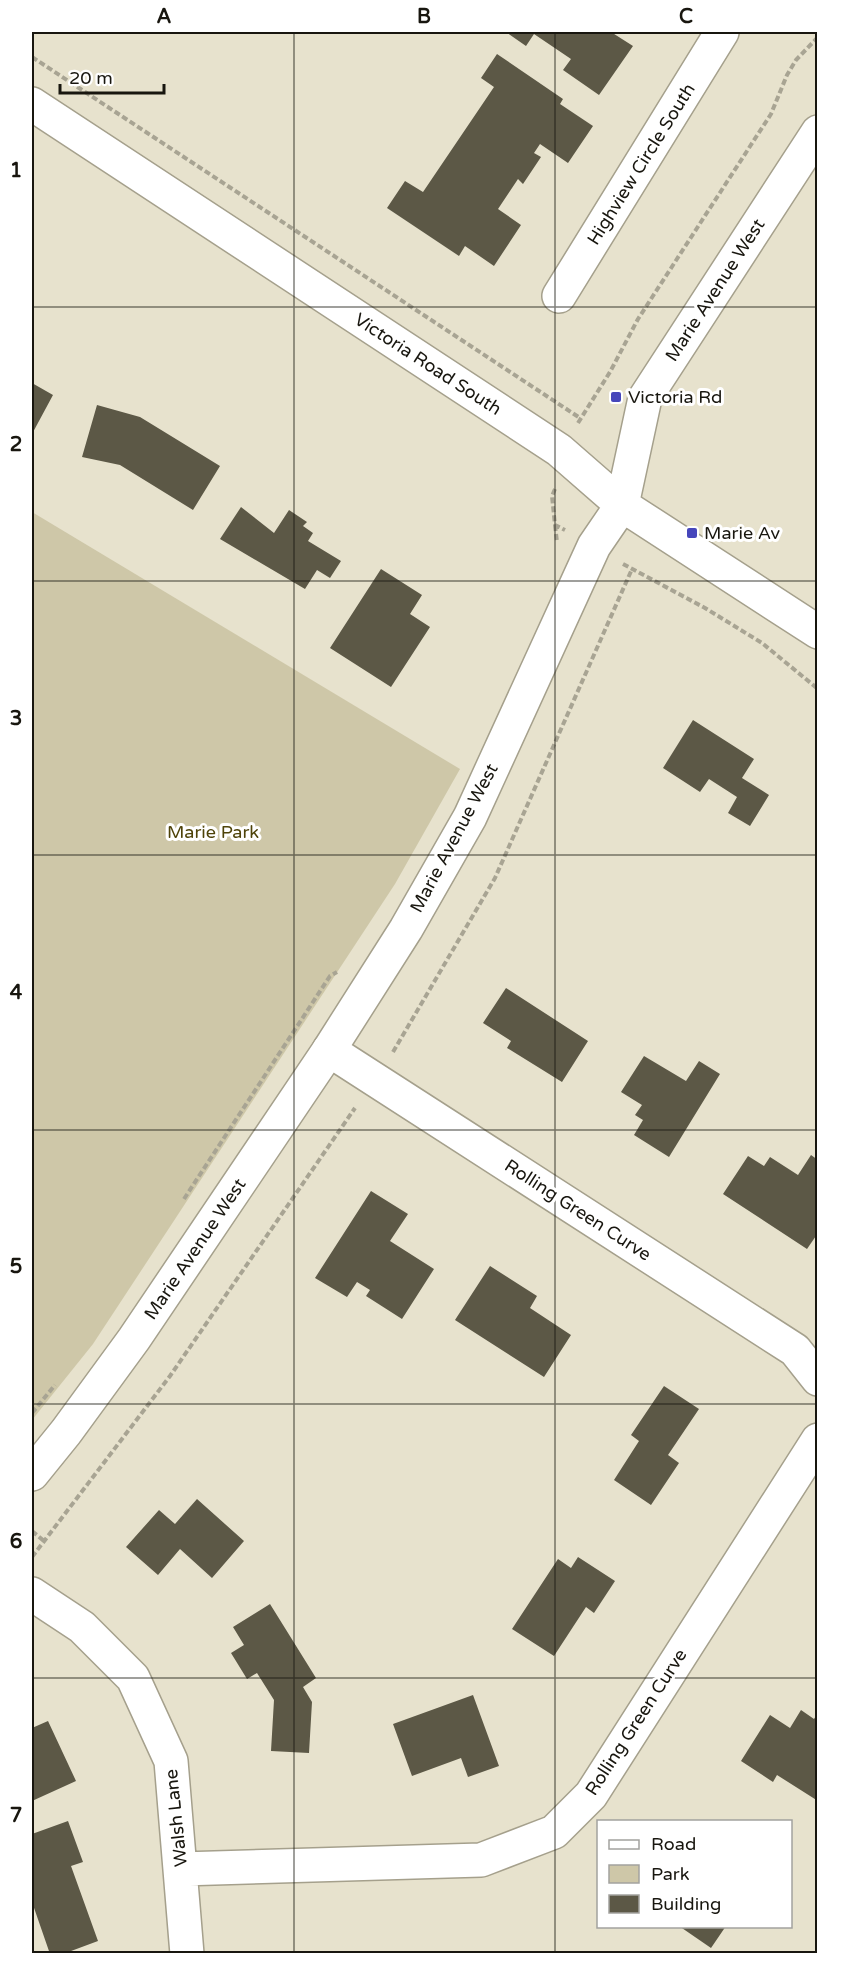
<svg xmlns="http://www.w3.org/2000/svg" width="849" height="1985" font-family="'Varela Round',sans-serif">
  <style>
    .green { fill: #cec7a8 }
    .building { fill: #5c5846 }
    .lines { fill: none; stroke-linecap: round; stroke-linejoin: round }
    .street-casing { stroke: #a5a08c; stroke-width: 36 }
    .secondary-casing { stroke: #a5a08c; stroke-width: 36 }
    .path { stroke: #a8a493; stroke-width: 4; stroke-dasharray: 6 3; stroke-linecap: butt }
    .street { stroke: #fff; stroke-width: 33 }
    .secondary { stroke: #fff; stroke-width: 33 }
    .grid { fill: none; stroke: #18160f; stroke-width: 1.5; stroke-opacity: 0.55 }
    .poi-dot { fill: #4646bb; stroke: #fff; stroke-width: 2 }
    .labels { text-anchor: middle; stroke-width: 6; stroke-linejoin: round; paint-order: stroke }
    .street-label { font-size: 18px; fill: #18160f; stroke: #fff }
    .poi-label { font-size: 18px; fill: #18160f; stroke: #fff; text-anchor: start }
    .park-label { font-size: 18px; fill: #4e4309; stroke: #fff }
    .neatline { fill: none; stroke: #18160f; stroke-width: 2 }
    .grid-label { font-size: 20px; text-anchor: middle; font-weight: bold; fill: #18160f }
  </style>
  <rect width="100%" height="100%" fill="#e7e2cd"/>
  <path class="green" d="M32 512 460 769 395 884 93 1344 32 1420Z"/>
  <path class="building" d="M506 32H611L633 46 599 95 563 70 571 59 534 34 526 46Z
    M497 54 563 99 560 104 593 126 568 163 540 144 534 153 541 157 523 184 518 179 498 209 521 225 494 266 465 246 459 256 387 208 405 181 423 192 494 87 481 78Z
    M32 383 53 395 32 434Z
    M97 405 140 417 220 466 193 510 120 465 82 457Z
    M241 507 274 533 289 510 307 522 303 526 313 533 308 541 341 561 330 578 317 570 305 589 220 539Z
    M381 569 422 595 410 614 430 627 391 687 330 648Z
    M693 720 754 759 742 778 769 795 750 826 728 813 737 797 709 779 700 792 663 768Z
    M506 988 588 1041 562 1082 507 1048 511 1041 483 1023Z
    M644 1056 686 1081 699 1061 720 1074 669 1157 634 1135 643 1120 635 1115 642 1105 621 1092Z
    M811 1155 818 1160V1233L807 1249 723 1194 748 1156 764 1166 770 1157 798 1175Z
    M371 1191 408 1214 390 1241 434 1269 402 1319 366 1296 370 1290 357 1282 347 1297 315 1278Z
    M490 1266 537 1296 530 1308 571 1335 544 1377 455 1320Z
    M664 1386 699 1409 668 1455 679 1463 651 1505 614 1480 639 1441 631 1435Z
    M197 1499 244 1541 212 1578 180 1549 158 1575 126 1547 159 1510 175 1524Z
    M578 1557 615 1581 594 1613 586 1607 554 1656 512 1629 558 1559 571 1568Z
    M270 1604 316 1678 303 1687 312 1702 309 1753 271 1751 274 1700 257 1673 247 1679 231 1653 244 1645 233 1627Z
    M473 1695 499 1766 468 1777 461 1758 412 1776 393 1724Z
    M801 1710 814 1719 818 1713V1801L777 1775 773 1782 741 1761 770 1715 790 1728Z
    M48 1721 76 1781 32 1801V1728Z
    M68 1821 83 1862 71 1866 98 1941 63 1954H50L32 1902V1834Z
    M679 1926H726L711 1948Z"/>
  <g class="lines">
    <g class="street-casing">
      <path id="street" d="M559 296 722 32
        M329 1050 795 1350 818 1379
        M32 1594 82 1627 133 1678 171 1761 187 1954
        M181 1869 481 1860 554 1832 591 1795 818 1440"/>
    </g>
    <g class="secondary-casing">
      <path id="secondary" d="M32 104 559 450 622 505 818 632
        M32 1474 66 1432 134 1339 329 1050 406 929 470 817 594 546 622 505 645 398 818 132"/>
    </g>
    <path class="path" d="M32 57 580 418
      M578 423 610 372 638 319 771 114 787 75 796 60 818 37
      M555 489 552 496 555 525 565 530
      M555 525 557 542
      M623 564 705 608 762 643 818 689
      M393 1052 495 878 632 569
      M184 1199 330 976 337 972
      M32 1413 55 1385
      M32 1531 44 1541
      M32 1557 170 1376 355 1108"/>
    <use href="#street" class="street"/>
    <use href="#secondary" class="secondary"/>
  </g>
  <path class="grid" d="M294 32V1954M555 32V1954M32 307H818M32 581H818M32 855H818M32 1130H818M32 1404H818M32 1678H818"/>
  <g class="poi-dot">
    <rect x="610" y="391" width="12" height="12" rx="3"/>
    <rect x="686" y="527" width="12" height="12" rx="3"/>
  </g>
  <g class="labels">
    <g class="street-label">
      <text transform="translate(641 164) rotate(-58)" y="6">Highview Circle South</text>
      <text transform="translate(715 290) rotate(-57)" y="6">Marie Avenue West</text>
      <text transform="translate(428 364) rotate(33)" y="6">Victoria Road South</text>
      <text transform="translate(454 838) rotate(-62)" y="6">Marie Avenue West</text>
      <text transform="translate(578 1210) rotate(33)" y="6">Rolling Green Curve</text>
      <text transform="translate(195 1249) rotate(-56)" y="6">Marie Avenue West</text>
      <text transform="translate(636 1722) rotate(-57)" y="6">Rolling Green Curve</text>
      <text transform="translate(176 1818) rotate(-96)" y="6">Walsh Lane</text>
    </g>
    <g class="poi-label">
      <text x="628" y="403">Victoria Rd</text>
      <text x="704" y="539">Marie Av</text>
    </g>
    <g class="park-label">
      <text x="213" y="838">Marie Park</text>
    </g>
  </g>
  <rect width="849" height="1985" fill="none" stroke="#ffffff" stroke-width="66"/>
  <rect x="597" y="1820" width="195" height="108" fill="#ffffff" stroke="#a3a29f" stroke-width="1.5"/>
  <rect x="609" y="1840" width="30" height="9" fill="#ffffff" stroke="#a3a29f" stroke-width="1.5"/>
  <text x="651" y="1850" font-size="18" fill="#18160f">Road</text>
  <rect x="609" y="1865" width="30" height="18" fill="#cec7a8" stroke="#a3a29f" stroke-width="1.5"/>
  <text x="651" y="1880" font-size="18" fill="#18160f">Park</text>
  <rect x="609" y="1895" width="30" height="18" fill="#5c5846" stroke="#a3a29f" stroke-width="1.5"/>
  <text x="651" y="1910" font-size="18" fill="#18160f">Building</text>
  <path d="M60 84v9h104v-9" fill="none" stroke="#18160f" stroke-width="3"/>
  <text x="69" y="84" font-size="18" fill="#18160f" stroke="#ffffff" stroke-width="4.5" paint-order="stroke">20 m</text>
  <rect x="33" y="33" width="783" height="1919" class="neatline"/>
  <g class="grid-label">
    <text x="164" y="23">A</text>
    <text x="424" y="23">B</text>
    <text x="686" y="23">C</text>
    <text x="16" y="177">1</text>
    <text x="16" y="451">2</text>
    <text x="16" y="725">3</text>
    <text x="16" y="999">4</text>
    <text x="16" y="1273">5</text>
    <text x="16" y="1548">6</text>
    <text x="16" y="1822">7</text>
  </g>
</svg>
